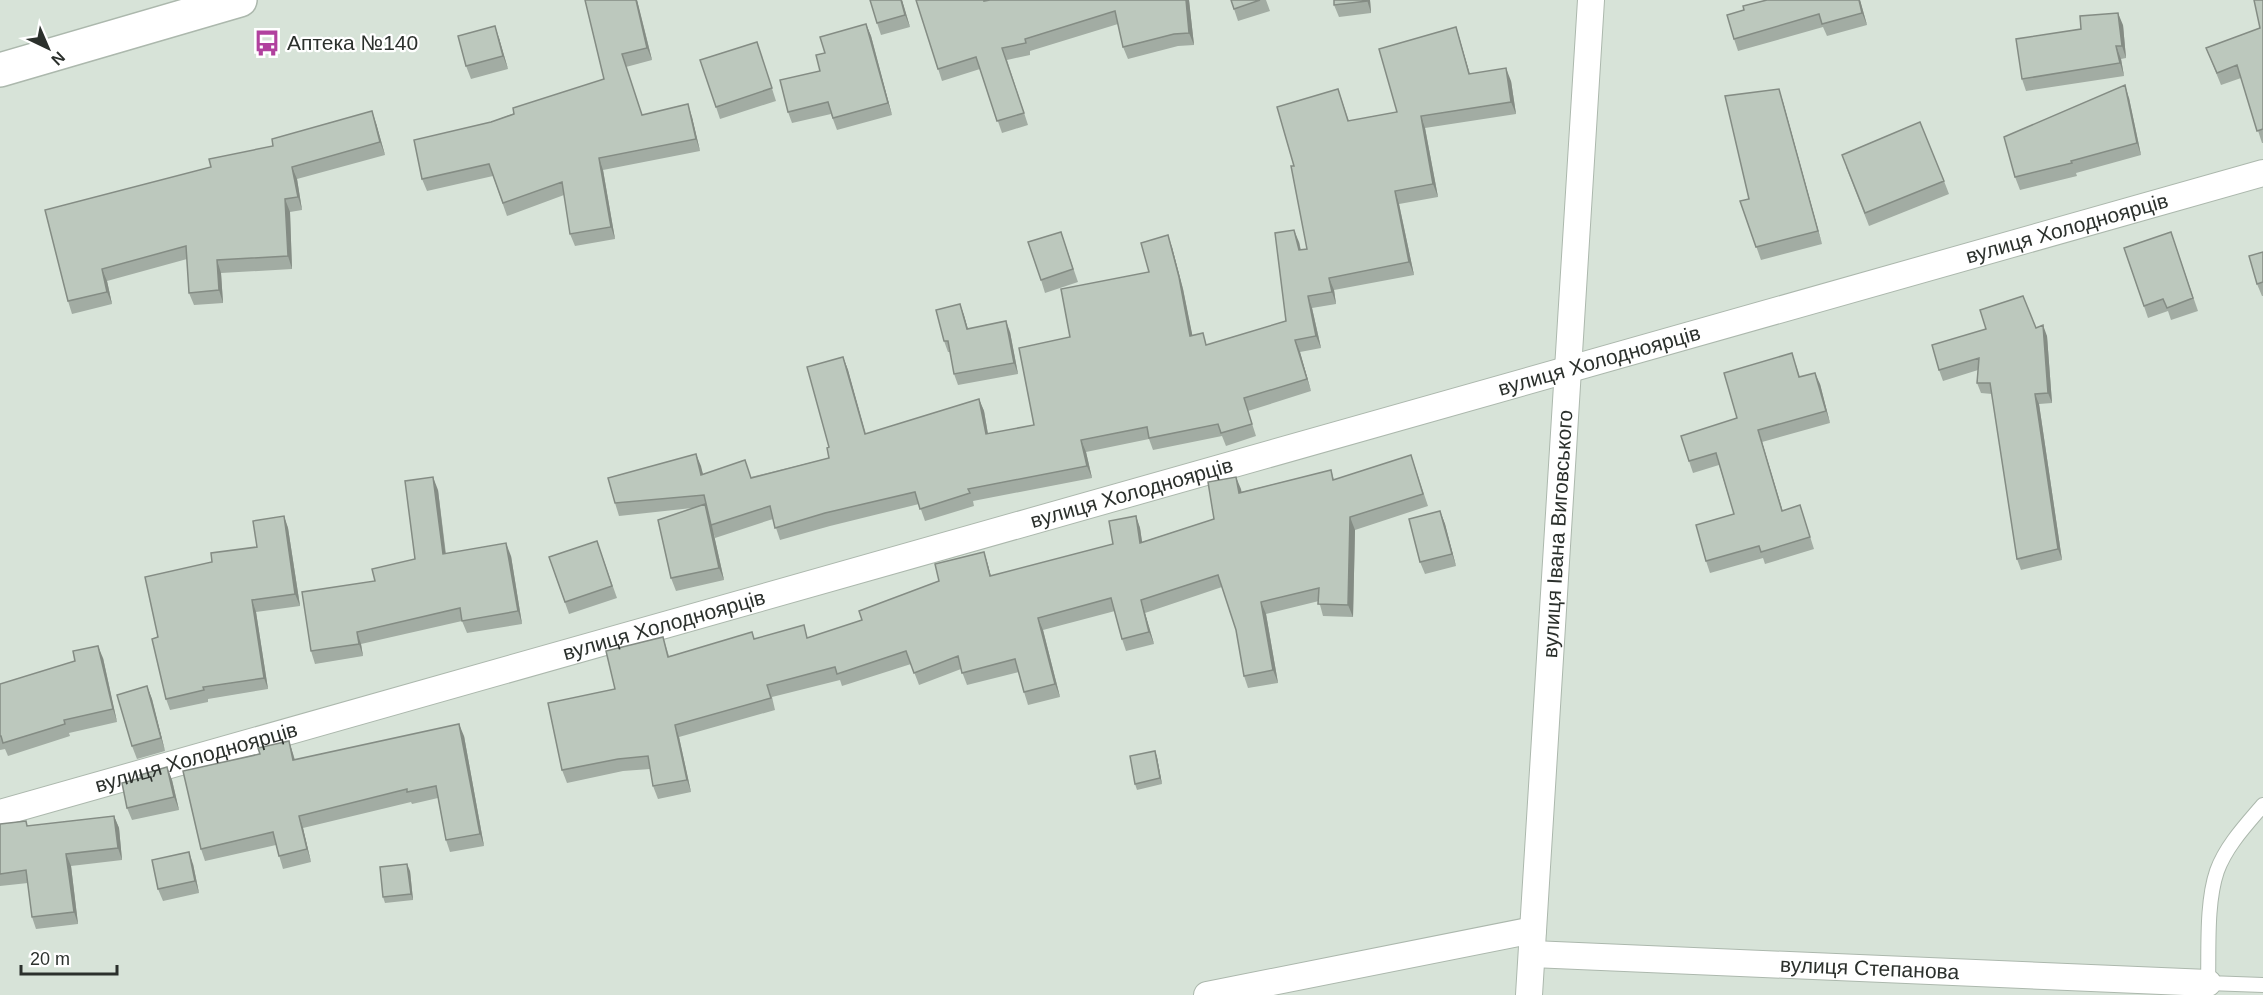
<svg xmlns="http://www.w3.org/2000/svg" width="2263" height="995" font-family="Arial,sans-serif">
  <style>
    .lines { fill: none; stroke-linecap: round; stroke-linejoin: round }
    .lane-casing { stroke: #acb8ad; stroke-width: 16 }
    .street-casing { stroke: #acb8ad; stroke-width: 28 }
    .secondary-casing { stroke: #acb8ad; stroke-width: 36 }
    .lane { stroke: #fff; stroke-width: 14 }
    .street { stroke: #fff; stroke-width: 26 }
    .secondary { stroke: #fff; stroke-width: 33 }
    .wall { fill: #a2aca3 }
    .shaded-wall { fill: #848c84 }
    .building { fill: #bcc8bd; stroke: #848c84; stroke-width: 1.5 }
    .labels { text-anchor: middle; stroke-width: 4.5; stroke-linejoin: round; paint-order: stroke }
    .poi-label { font-size: 21px; fill: #2b302c; stroke: #fff; text-anchor: start }
    .street-label { font-size: 21px; fill: #2b302c; stroke: #fff }
  </style>
  <rect width="100%" height="100%" fill="#d7e3d8"/>
  <g class="lines">
    <g class="lane-casing">
      <path id="lane" d="M2263 805C2246 825 2226 846 2217 871 2206 903 2209 950 2208 983L2263 985"/>
    </g>
    <g class="street-casing">
      <g id="street">
        <path id="s1" d="M0 813 2263 173"/>
        <path id="s2" d="M1532 954 2208 983"/>
        <path d="M1207 995 1533 930"/>
        <path id="s3" d="M1529 995 1591 0"/>
      </g>
    </g>
    <g class="secondary-casing">
      <path id="secondary" d="M0 70 240 0"/>
    </g>
    <use href="#lane" class="lane"/>
    <use href="#street" class="street"/>
    <use href="#secondary" class="secondary"/>
  </g>
  <path class="wall" d="M585 0H637L652 60 626 67 642 115 692 117 700 151 603 170 615 239 575 246 570 234 564 195 507 216 493 176 427 191 422 179 491 122 604 79Z
    M902 0 910 27 881 35 877 23Z
    M916 0H984L985 1 1189 0 1194 45 1178 46 1128 59 1123 47 1118 24 1030 51V55L1007 60 1028 125 1002 133 980 69 942 81Z
    M1231 0H1266L1270 11 1238 21Z
    M1370 0 1371 13 1339 17 1334 5Z
    M1767 0H1860L1867 25 1827 36 1823 27 1738 51 1734 39 1744 10Z
    M2263 0V143H2262L2241 78 2221 85 2206 48 2260 28Z
    M866 24 871 36 892 115 837 130 831 114 792 123 788 112 820 71 825 53Z
    M2123 25 2126 58 2121 59 2124 76 2026 91 2022 79Z
    M1456 27 1470 74 1511 81 1516 114 1425 128 1438 197 1399 204 1414 275 1334 290 1336 304 1312 308 1321 348 1300 352 1311 391 1248 411 1256 436 1226 446 1222 436 1153 450 1149 439 1086 452 1092 478 973 501 974 506 925 521 919 504 830 526 780 540 773 519 715 538 713 531 724 580 676 591 671 578 692 508 619 516 615 503 696 454 703 474 751 477 829 458V447L843 357 848 370 866 434 979 399 984 411 988 434 1034 425 1070 337 1149 272 1172 247 1183 289 1192 335 1207 345 1286 321 1299 242 1301 250 1307 249 1294 166 1338 89 1349 121 1397 112Z
    M499 38 508 69 471 79 466 66Z
    M757 42 776 101 720 119 716 107Z
    M2129 98 2141 155 2076 173 2077 176 2020 190 2015 177Z
    M1783 102 1822 244 1761 260 1740 201 1749 199Z
    M376 123 385 155 297 179 302 210 290 212 292 269 221 273 223 303 194 305 189 293 187 259 107 281 112 304 72 314 68 301 211 167 273 146Z
    M1846 167 1944 181 1949 194 1869 226Z
    M1061 232 1078 282 1045 293 1041 280Z
    M2171 232 2198 311 2171 320 2168 311 2148 318 2124 248Z
    M2263 252V296H2262L2257 284Z
    M960 304 968 329 1010 332 1018 374 958 385 954 374 950 352H948L944 341Z
    M2036 328 2047 336 2052 403 2039 404 2062 560 2021 570 2017 559 1992 394 1981 393 1977 383 1978 370 1943 381 1939 370Z
    M1796 365 1800 377 1820 384 1830 423 1762 442 1782 511 1800 505 1814 549 1765 564 1763 558 1710 573 1706 561 1734 514 1719 465 1693 473 1689 461Z
    M1411 455 1428 506 1355 530 1353 617 1323 616 1319 601 1266 614 1278 683 1248 688 1244 676 1236 630 1222 587 1145 613 1154 644 1126 651 1122 639 1115 611 1043 630 1060 697 1028 705 1024 692 1019 672 967 685 961 669 919 685 911 664 842 686 840 680 772 697 775 710 679 737 691 792 658 799 653 786 650 769 623 771 567 783 562 770 615 689 663 637 669 656 754 639 808 638 862 620 939 581 984 552 991 576 1113 544 1136 516 1140 528 1142 542 1214 519 1241 489V492L1331 470 1334 480Z
    M438 490 446 554 511 556 522 624 467 633 462 621 361 644 363 656 315 664 311 651 375 581 415 559Z
    M1440 511 1445 524 1456 566 1425 574 1420 562Z
    M284 516 288 528 300 606 256 612 268 689 208 699V702L170 710 166 699 158 637 212 562 257 547Z
    M597 541 617 598 569 614 549 557Z
    M103 658 117 722 69 733 70 736 8 756 5 749 0 750V684Z
    M147 686 152 699 165 751 137 759 132 746Z
    M464 736 484 846 450 852 446 840 438 798 412 804 411 802 303 828 311 862 283 869 276 845 205 861 201 849 260 754 289 741 295 760Z
    M1155 751 1157 757 1162 784 1137 790 1135 784Z
    M167 767 172 780 179 810 132 820 127 808 141 778Z
    M114 816 119 828 122 860 71 866 78 924 36 929 32 917 28 883 0 886V824L28 826Z
    M193 864 199 893 163 901 158 889Z
    M410 871 413 900 385 903 383 897Z"/>
  <path class="shaded-wall" d="M636 0H637L652 60 647 48Z
    M901 0H902L910 27 905 15Z
    M1186 0H1189L1194 45 1189 33Z
    M1367 0H1370L1371 13Z
    M1859 0H1860L1867 25 1862 13Z
    M2118 13 2123 25 2126 58 2122 46Z
    M866 24 871 36 892 115 888 103Z
    M495 26 499 38 508 69 503 56Z
    M1456 27 1460 40 1473 86 1469 74Z
    M2116 46 2121 59 2124 76 2120 63Z
    M1506 68 1511 81 1516 114 1511 102Z
    M2125 85 2129 98 2141 155 2137 143Z
    M1779 89 1783 102 1822 244 1818 231Z
    M688 104 692 117 700 151 696 139Z
    M372 111 376 123 385 155 380 142Z
    M1421 116 1425 128 1438 197 1433 184Z
    M599 158 603 170 615 239 611 227Z
    M292 167 297 179 302 210 298 197Z
    M1395 191 1399 204 1414 275 1409 262Z
    M285 199 290 212 292 269 288 256Z
    M1294 230 1299 242 1303 263 1299 250Z
    M1168 235 1172 247 1183 289 1195 348 1190 336Z
    M217 260 221 273 223 303 219 290Z
    M102 269 107 281 112 304 107 292Z
    M1329 278 1334 290 1336 304 1332 292Z
    M1308 296 1312 308 1321 348 1316 336Z
    M960 304 964 315 971 340 967 329Z
    M1006 321 1010 332 1018 374 1014 363Z
    M2043 325 2047 336 2052 403 2048 393Z
    M1295 340 1300 352 1311 391 1307 379Z
    M843 357 848 370 869 447 865 434Z
    M1815 373 1820 384 1830 423 1826 411Z
    M2035 394 2039 404 2062 560 2058 549Z
    M979 399 984 411 990 446 986 434Z
    M1758 430 1762 442 1786 522 1782 511Z
    M1081 440 1086 452 1092 478 1087 466Z
    M696 454 701 466 706 487 701 475Z
    M433 477 438 490 447 567 443 554Z
    M1236 477 1241 489 1244 505 1239 493Z
    M705 504 710 517 724 580 719 568Z
    M1440 511 1445 524 1456 566 1452 554Z
    M284 516 288 528 300 606 295 594Z
    M1136 516 1140 528 1144 555 1140 543Z
    M1350 517 1355 530 1353 617 1348 605Z
    M506 543 511 556 522 624 518 611Z
    M984 552 988 565 994 589 990 576Z
    M252 600 256 612 268 689 264 678Z
    M1141 600 1145 613 1154 644 1149 632Z
    M1261 602 1266 614 1278 683 1273 670Z
    M1038 618 1043 630 1060 697 1055 684Z
    M357 632 361 644 363 656 359 644Z
    M98 646 103 658 117 722 113 709Z
    M147 686 152 699 165 751 161 738Z
    M459 724 464 736 484 846 480 834Z
    M675 725 679 737 691 792 687 780Z
    M289 741 293 754 298 772 293 760Z
    M1155 751 1157 757 1162 784 1160 778Z
    M167 767 172 780 179 810 174 797Z
    M114 816 119 828 122 860 118 848Z
    M299 816 303 828 311 862 307 849Z
    M189 852 193 864 199 893 195 881Z
    M66 854 71 866 78 924 74 912Z
    M407 864 410 871 413 900 411 894Z"/>
  <path class="building" d="M585 0H636L647 48 622 54 642 115 688 104 696 139 599 158 611 227 570 234 562 182 503 203 489 164 422 179 414 140 491 122 514 114 513 108 604 79Z
    M870 0H901L905 15 877 23Z
    M916 0H984V1L990 0H1186L1189 33 1174 34 1123 47 1115 11 1025 39 1026 43 1002 48 1024 113 997 121 976 57 938 69Z
    M1231 0H1260L1234 9Z
    M1334 0H1367V1L1334 5Z
    M1767 0H1859L1862 13 1822 24 1819 14 1734 39 1727 15 1744 10 1743 6Z
    M2254 0H2263V129L2257 131 2237 65 2217 73 2206 48 2260 28Z
    M2118 13 2122 46H2116L2120 63 2022 79 2016 39 2081 29 2080 16Z
    M866 24 888 103 833 118 828 102 788 112 780 80 820 71 816 55 825 53 820 37Z
    M495 26 503 56 466 66 458 36Z
    M1456 27 1469 74 1506 68 1511 102 1421 116 1433 184 1395 191 1409 262 1329 278 1332 292 1308 296 1316 336 1295 340 1307 379 1244 398 1252 424 1221 433 1218 424 1149 438 1147 427 1081 440 1087 466 968 489 970 493 920 509 915 492 825 513 775 528 770 506 711 525 704 495 615 503 608 478 696 454 701 475 745 460 751 478 829 458 827 448 829 447 807 367 843 357 865 434 979 399 986 434 1034 425 1019 348 1070 337 1061 289 1149 272 1141 243 1168 235 1179 277 1190 336 1203 333 1206 345 1286 321 1275 233 1294 230 1299 250 1307 249 1291 166H1294L1277 107 1338 89 1348 121 1397 112 1379 49Z
    M757 42 772 88 716 107 700 60Z
    M2125 85 2137 143 2071 161 2072 163 2015 177 2004 137Z
    M1779 89 1818 231 1756 247 1740 201 1749 199 1725 96Z
    M372 111 380 142 292 167 298 197 285 199 288 256 217 260 219 290 189 293 186 246 102 269 107 292 68 301 45 210 211 167 209 159 273 146 272 139Z
    M1920 122 1944 181 1865 213 1842 155Z
    M1061 232 1073 269 1041 280 1028 242Z
    M2171 232 2193 298 2167 308 2163 299 2144 306 2124 248Z
    M2263 252V282L2257 284 2249 256Z
    M2023 296 2036 328 2043 325 2048 393 2035 394 2058 549 2017 559 1990 383H1977L1979 358 1939 370 1932 345 1986 329 1980 310Z
    M960 304 967 329 1006 321 1014 363 954 374 948 341H944L936 310Z
    M1792 353 1799 377 1815 373 1826 411 1758 430 1782 511 1800 505 1810 537 1761 552 1759 546 1706 561 1696 525 1734 514 1716 453 1689 461 1681 436 1737 418 1724 373Z
    M1411 455 1423 494 1350 517 1348 605 1318 604 1319 588 1261 602 1273 670 1244 676 1236 630 1218 575 1141 600 1149 632 1122 639 1111 598 1038 618 1055 684 1024 692 1015 659 962 673 958 656 914 673 906 651 837 674 835 667 767 685 771 698 675 725 687 780 653 786 648 756 618 759 562 770 548 703 615 689 606 651 663 637 668 657 752 632 754 639 804 625 807 638 862 620 859 611 939 581 935 564 984 552 990 576 1113 544 1109 521 1136 516 1140 543 1214 519 1208 482 1236 477 1239 493 1331 470 1333 480Z
    M433 477 443 554 506 543 518 611 462 621 460 608 357 632 359 644 311 651 302 592 375 581 372 569 415 559 405 481Z
    M705 504 719 568 671 578 658 520Z
    M1440 511 1452 554 1420 562 1409 519Z
    M284 516 295 594 252 600 264 678 203 687 204 690 166 699 152 639 158 637 145 577 212 562 211 553 257 547 253 521Z
    M597 541 612 586 565 602 549 557Z
    M98 646 113 709 64 720 65 724 3 743 1 736H0V684L75 661 73 651Z
    M147 686 161 738 132 746 117 695Z
    M459 724 480 834 446 840 436 786 407 792V789L299 816 307 849 279 856 273 832 201 849 183 771 260 754 258 748 289 741 293 760Z
    M1155 751 1160 778 1135 784 1130 756Z
    M167 767 174 797 127 808 122 783 141 778 140 775Z
    M114 816 118 848 66 854 74 912 32 917 26 870 0 874V824L26 821 27 826Z
    M189 852 195 881 158 889 152 860Z
    M407 864 411 894 383 897 380 867Z"/>
  <defs>
    <g id="bus-bare" transform="scale(2.07)"><path d="M-5-6H5V4H4V6H2V4H-2V6H-4V4H-5ZM-3.5-4V0h7V-4ZM-3.5 1.2v1.5H-2V1.2ZM2 1.2v1.5H3.5V1.2Z" fill="#b1419e" stroke="#fff" stroke-width="2.5" paint-order="stroke"/></g>
  </defs>
  <g fill-rule="evenodd">
    <use href="#bus-bare" x="267" y="43"/>
  </g>
  <g class="labels">
    <g class="poi-label">
      <text x="287" y="50">Аптека №140</text>
    </g>
    <g class="street-label">
      <text dy="7" stroke="none"><textPath href="#s1" startOffset="2148">вулиця Холодноярців</textPath></text>
      <text dy="7" stroke="none"><textPath href="#s1" startOffset="1662">вулиця Холодноярців</textPath></text>
      <text dy="7" stroke="none"><textPath href="#s1" startOffset="1176">вулиця Холодноярців</textPath></text>
      <text dy="7" stroke="none"><textPath href="#s3" startOffset="462">вулиця Івана Виговського</textPath></text>
      <text dy="7" stroke="none"><textPath href="#s1" startOffset="690">вулиця Холодноярців</textPath></text>
      <text dy="7" stroke="none"><textPath href="#s1" startOffset="204">вулиця Холодноярців</textPath></text>
      <text dy="7" stroke="none"><textPath href="#s2" startOffset="338">вулиця Степанова</textPath></text>
    </g>
  </g>
  <g transform="translate(48 48) rotate(136)" stroke="#ffffff" stroke-width="4.5" paint-order="stroke">
  <path d="M0-4.5L10 22L0 15L-10 22Z" fill="#2b302c"/>
  <text y="-9" font-size="16" font-weight="bold" text-anchor="middle" fill="#2b302c">N</text>
  </g>
  <path d="M21 965v9h96v-9" fill="none" stroke="#2b302c" stroke-width="3"/>
  <text x="30" y="965" font-size="18" fill="#2b302c" stroke="#ffffff" stroke-width="4.5" paint-order="stroke">20 m</text>
</svg>
